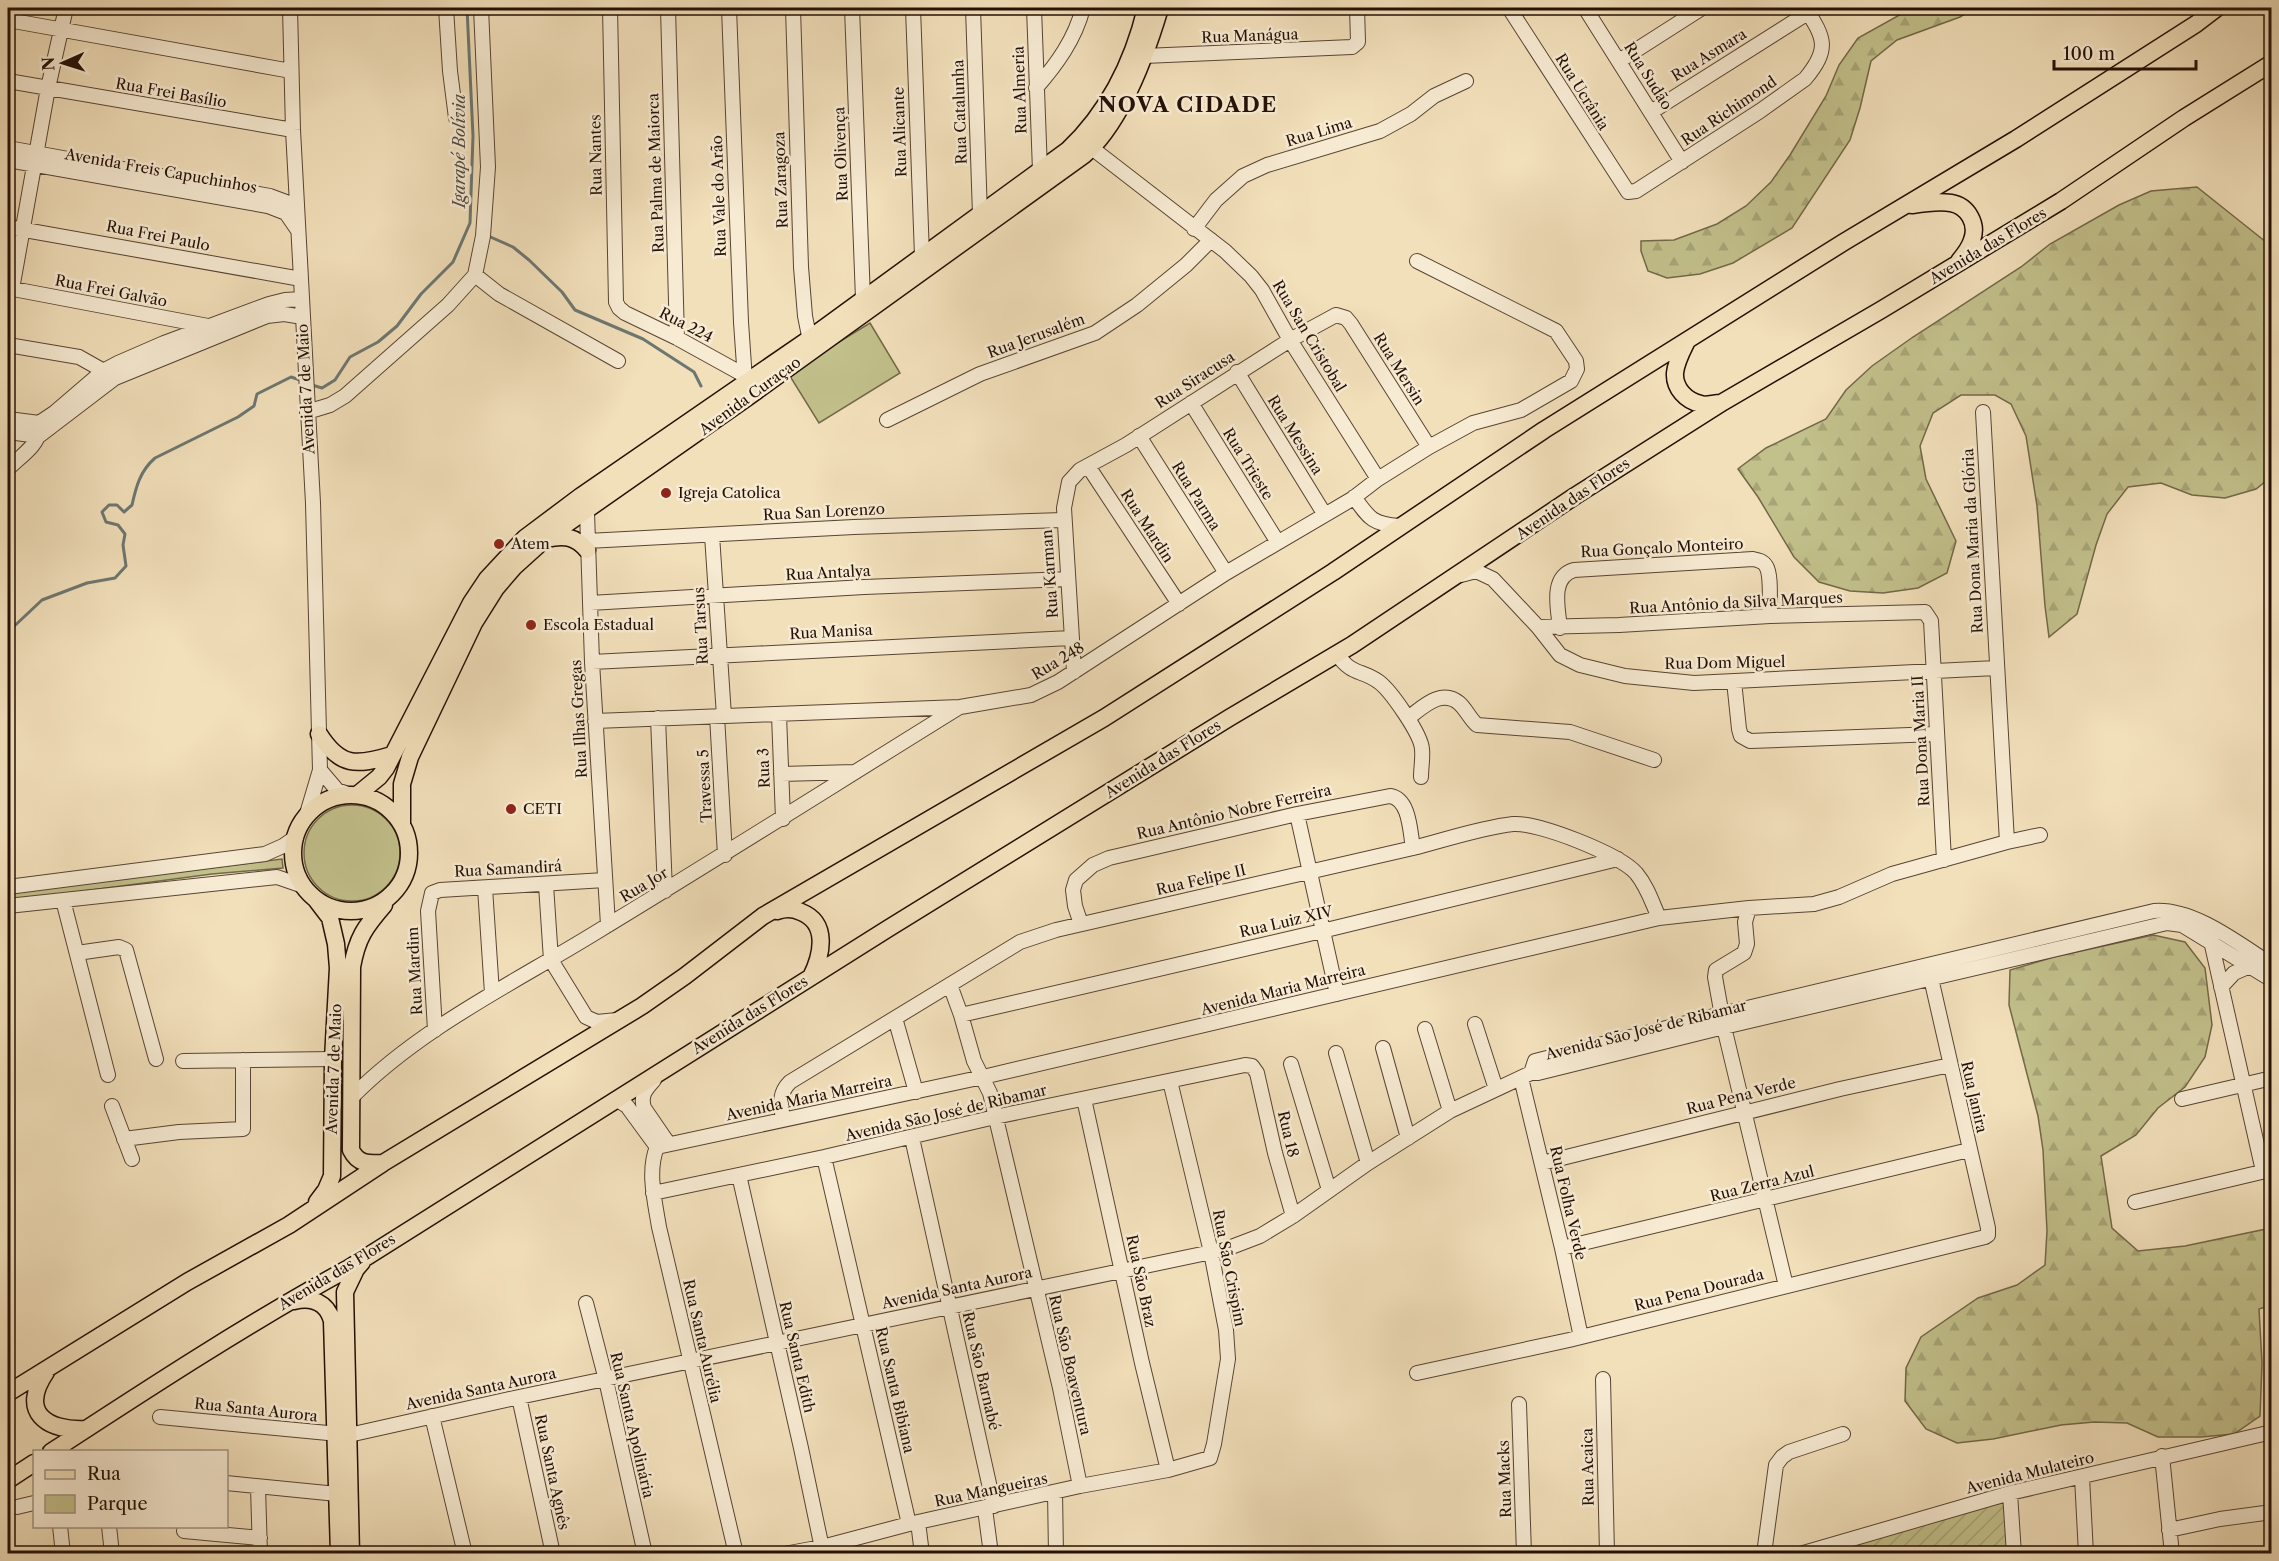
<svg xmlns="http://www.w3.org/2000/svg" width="2279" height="1561" font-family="'Libre Caslon Text',serif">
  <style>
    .green { fill: #c2c08b; stroke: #736848; stroke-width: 1.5 }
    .forest { fill: url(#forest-firs); stroke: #736848; stroke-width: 1.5 }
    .garden { fill: url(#garden-furrows); stroke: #736848; stroke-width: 1.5 }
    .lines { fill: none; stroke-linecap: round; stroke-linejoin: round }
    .stream { stroke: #6d7771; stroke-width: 3 }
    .minor-casing { stroke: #584433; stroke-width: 16 }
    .major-casing { stroke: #241006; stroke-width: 19 }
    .minor { stroke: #f7ebd3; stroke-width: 14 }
    .major { stroke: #f2e0bb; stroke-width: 16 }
    .poi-dot { fill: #8f2418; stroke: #f7ebd3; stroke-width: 2 }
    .labels { text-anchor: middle; stroke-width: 5; stroke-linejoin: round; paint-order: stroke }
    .street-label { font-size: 15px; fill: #241006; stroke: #f7ebd3 }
    .poi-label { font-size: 15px; fill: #241006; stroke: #f7ebd3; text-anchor: start }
    .water-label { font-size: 16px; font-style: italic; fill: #4f4c45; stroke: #f7ebd3 }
    .district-label { font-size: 21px; font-weight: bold; letter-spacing: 1.5px; fill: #241006; stroke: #f7ebd3 }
  </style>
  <defs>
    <pattern id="forest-firs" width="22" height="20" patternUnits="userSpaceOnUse" patternTransform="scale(1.5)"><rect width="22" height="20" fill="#c2c08b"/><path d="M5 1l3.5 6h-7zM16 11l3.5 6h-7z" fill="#a7a476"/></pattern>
    <pattern id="garden-furrows" width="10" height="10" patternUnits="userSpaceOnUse" patternTransform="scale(1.5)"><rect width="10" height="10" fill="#c2c08b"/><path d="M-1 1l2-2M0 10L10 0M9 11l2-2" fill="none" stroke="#a7a476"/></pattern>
  </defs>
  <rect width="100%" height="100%" fill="#f2e0bb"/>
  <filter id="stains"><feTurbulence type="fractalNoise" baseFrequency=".00333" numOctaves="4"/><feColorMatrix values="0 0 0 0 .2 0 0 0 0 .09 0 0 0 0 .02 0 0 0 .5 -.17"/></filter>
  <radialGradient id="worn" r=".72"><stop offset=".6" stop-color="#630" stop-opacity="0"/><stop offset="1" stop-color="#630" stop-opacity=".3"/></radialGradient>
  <path class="green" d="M870 323 900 373 819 423 788 373Z
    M304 853a48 48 0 1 1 96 0a48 48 0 1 1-96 0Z
    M282 859 283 868 212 874 8 901V893Z"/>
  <path class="forest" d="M1912 8H1975L1960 17 1897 40 1871 61 1860 108 1850 140 1792 228 1733 263 1700 274 1667 278 1648 271 1641 251V241L1674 240 1717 224 1746 206 1771 182 1790 155 1826 96 1839 65 1858 38Z
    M2197 187 2271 246V477L2256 489 2225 498 2192 495 2161 483 2128 487 2107 514 2096 545 2077 614 2049 637 2045 606 2037 506 2026 436 2011 404 1995 395H1961L1933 413 1920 446 1926 479 1956 541 1947 573 1918 588 1883 593 1850 591 1819 582 1794 557 1758 497 1738 469 1739 468 1766 448 1826 419 1846 390 1872 366 1913 337 2021 267 2050 244 2119 205 2151 191Z
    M2153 935 2185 942 2205 968 2212 1025 2205 1057 2185 1087 2158 1108 2136 1135 2101 1156 2112 1228 2138 1251 2185 1246 2271 1228V1305L2259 1309 2262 1363 2260 1416 2234 1434 2201 1437H2158L2127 1423 2094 1422 2061 1425 1993 1439 1957 1443 1926 1429 1905 1401 1906 1368 1921 1337 1978 1298 2017 1285 2045 1265 2047 1231 2043 1150 2038 1116 2009 1005 2010 970 2054 957Z"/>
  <path class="garden" d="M2005 1501 2007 1553 1831 1554 1833 1552V1547Z"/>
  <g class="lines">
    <path class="stream" d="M486 235 513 247 529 260 562 292 575 310 643 339 694 372 701 386
      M312 385 322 388 335 380 350 357 378 342 397 326 421 294 453 262 470 223 473 136 467 8
      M8 632 42 600 87 583 115 578 126 566 123 545 125 534 118 525 106 522 102 512 109 505H117L124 512 132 505C136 487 140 471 155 458L238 417 254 406 257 394 291 377 303 381"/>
    <g class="minor-casing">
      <path id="minor" d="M290 8 293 130 313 503 320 770 306 817
        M446 8 450 71 456 118
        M610 8 616 302 619 308 625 313 677 338 744 375
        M668 8 677 338
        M729 8 741 322 745 380
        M793 8 801 267 805 316 811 346
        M852 8 863 299
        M913 8 922 256
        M973 8 980 215
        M1034 8 1040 171
        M1509 8 1628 192 1636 191 1760 111 1805 79C1830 49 1825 38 1805 8
        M1585 8 1682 162
        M8 20 291 71
        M1144 56 1352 47 1358 42 1357 8
        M1619 61 1702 8
        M8 81 293 130
        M1036 88C1057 64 1075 39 1083 8
        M1651 112 1814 9
        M1084 142 1225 251 1251 276 1262 290 1290 340 1378 479
        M8 148 270 196 297 206
        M8 160 268 206 286 213 297 229
        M8 227 301 279
        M1194 229 1216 200 1243 176 1267 165 1380 131 1411 114 1434 96 1466 81
        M475 275 499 294 618 361
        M8 288 208 326
        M12 289 48 88 66 8
        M8 345 79 357 111 375
        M1237 372 1325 515
        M1191 403 1277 541
        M307 412 330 405 345 396 448 305 475 275 483 236 488 167 481 8
        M1983 412 2007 842
        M8 419 39 423 54 413 103 371 118 363 164 343 269 304 285 300 302 299
        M887 420 980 374 1095 333 1137 305 1186 265 1211 240
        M8 432 39 436 115 378 267 316 284 314 303 317
        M1139 436 1226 573
        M1088 466 1179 604
        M8 469C17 459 39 445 39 431
        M1354 497C1369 518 1372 524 1399 526
        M587 512 592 662 608 925
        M712 535 724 716
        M587 541 854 527 1063 520
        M1461 575 1476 571 1493 579 1538 627 1560 655 1580 665 1625 676 1694 683 1996 668
        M590 603 864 587 1068 579
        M1538 627 1619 625 1770 616 1925 612 1931 621 1944 860
        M1560 628C1558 608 1550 577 1574 570L1753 559C1758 560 1763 561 1766 566 1772 575 1769 604 1770 616
        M1337 654C1352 676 1361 669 1379 682 1391 691 1421 734 1422 749 1423 758 1421 768 1421 777
        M592 662 1071 638
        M1074 672 1064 508 1069 482 1080 470 1126 445 1290 340 1336 315 1346 318 1351 324 1429 447
        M1734 681 1739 729 1741 736 1750 741 1936 734
        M779 715 783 819
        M717 716 725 855
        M658 718 665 891
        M1408 718C1422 708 1441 688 1459 703 1466 709 1470 719 1477 725L1570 732 1654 760
        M595 721 960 707 1031 695 1058 682 1226 573 1352 499 1378 479 1429 447 1473 423 1521 410 1571 381 1577 369 1576 361 1556 331 1417 261
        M320 770 337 790 351 795
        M781 774 854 772
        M1297 814 1337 994
        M546 885 551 960 586 1017 597 1022 617 1020
        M8 887 265 854 283 846 296 837
        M485 888 492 993
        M63 900 108 1075
        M8 906 277 877 303 886
        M1749 908 1745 922 1747 944 1744 953 1716 970 1715 977 1724 1027 1786 1286
        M1081 924 1075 906 1073 890 1076 880 1093 865 1109 858 1297 814 1390 796C1410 799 1410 832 1413 848
        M2211 941 2263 1171
        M77 953 119 947 126 950 156 1059
        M950 985 961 1015 974 1061 990 1093 1060 1388 1080 1486
        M2221 987 2234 973 2250 966
        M961 1015 1322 931 1618 859
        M895 1018 916 1092
        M1475 1024 1496 1089
        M1425 1029 1450 1111
        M435 1030 428 911 432 893 440 890 605 880
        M1383 1048 1408 1138
        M1336 1053 1368 1163
        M183 1061 333 1059
        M1291 1064 1329 1190
        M1531 1073 1535 1061 1722 1014 2154 911C2194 908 2239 944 2272 965
        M1521 1078 1562 1248 1581 1337
        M654 1080C646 1089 640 1095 644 1108L668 1143
        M351 1098C420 1028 512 984 595 933 717 859 837 783 958 708
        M616 1099 627 1106 657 1147
        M1084 1099 1142 1363 1168 1470
        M2182 1099 2272 1078
        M112 1106 132 1159
        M783 1120C781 1105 778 1094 790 1082L1020 942 1056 930 1413 848C1445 840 1479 828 1513 824 1538 822 1619 854 1636 873 1647 886 1652 902 1659 918
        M912 1138 994 1506
        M124 1139 179 1132 243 1129V1060
        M824 1157 909 1524
        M1542 1163 1840 1089 1950 1065
        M739 1175 801 1448 823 1553
        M653 1193 824 1157 995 1117 1245 1065 1252 1066 1257 1073 1275 1153 1293 1216
        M2135 1202 2270 1170
        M1562 1248 1969 1150
        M586 1303 606 1380 645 1554
        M1417 1373 1569 1340 1985 1237 1988 1235V1228L1928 965
        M1603 1379 1607 1554
        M519 1397 553 1554
        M1519 1404 1524 1554
        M432 1416 465 1554
        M160 1417 349 1435 519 1397 1226 1249 1260 1236 1293 1216 1368 1163 1450 1111 1531 1073H1538L1724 1027 2167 923 2182 925 2272 980
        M2162 1456 2172 1554
        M2082 1477 2086 1554
        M226 1483 337 1494
        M258 1487 260 1554
        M1055 1492 1056 1554
        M2010 1493 2014 1554
        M17 1507 34 1503
        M985 1509 991 1554
        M918 1522 922 1554
        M60 1526 63 1554
        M109 1526 112 1554
        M2169 1530 2220 1519 2272 1512
        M184 1531 260 1538
        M736 1554 659 1227C655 1202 647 1171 657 1147L983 1077 1659 918 1749 908 1814 904 1839 897 1892 874 2007 842 2040 835
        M784 1554 822 1547 909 1524 1080 1486 1168 1470 1210 1458 1214 1444 1228 1359 1226 1330 1211 1252 1170 1081
        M1764 1554 1776 1465 1782 1457 1789 1452 1843 1434
        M1800 1554 2010 1493 2272 1432"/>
    </g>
    <g class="major-casing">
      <path id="major" d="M1912 205C1925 203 1938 201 1951 203 1968 206 1978 224 1972 240 1970 247 1964 255 1959 261
        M1687 341C1682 351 1676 362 1675 373 1674 388 1686 401 1701 404 1706 406 1714 403 1720 403
        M546 539C564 535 575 536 587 550
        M319 734C340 767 356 766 392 755
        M357 795 379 777 386 768 471 603 487 579 525 538 581 496 809 339 1068 150C1109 111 1133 62 1146 8
        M293 853a58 58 0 1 1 116 0a58 58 0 1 1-116 0Z
        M402 825V784L410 757 474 623 496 588 514 567 545 539 748 397 1084 155C1122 122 1146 55 1160 8
        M777 911C785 908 793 908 801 912 829 923 822 955 811 977
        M382 1163C368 1164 358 1164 351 1150L352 967C357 938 365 927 384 905
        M317 1202 326 1190 332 1176 333 1059 338 968 336 944 330 918 317 901
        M294 1301C311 1297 327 1302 332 1321L339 1554
        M46 1372C19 1412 46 1431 86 1429
        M8 1393 187 1282 289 1225 383 1163 642 1006 685 976 763 916 1104 718 1333 572 1544 430 1844 242 2016 139 2196 24 2217 8
        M51 1452C149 1388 247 1324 349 1268L889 928 1229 718 1352 645 1575 496 1723 402 1881 310 2061 201 2184 118 2272 63
        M8 1480 34 1463
        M351 1554 345 1292 356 1269 362 1262"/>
    </g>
    <use href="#minor" class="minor"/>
    <use href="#major" class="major"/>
  </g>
  <g class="poi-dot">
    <circle cx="666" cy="493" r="6"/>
    <circle cx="499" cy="544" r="6"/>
    <circle cx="531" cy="625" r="6"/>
    <circle cx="511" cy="809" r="6"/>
  </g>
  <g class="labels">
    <g class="street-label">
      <text transform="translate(1250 36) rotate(-2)" y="5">Rua Manágua</text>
      <text transform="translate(1709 55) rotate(-32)" y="5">Rua Asmara</text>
      <text transform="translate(1648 76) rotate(58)" y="5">Rua Sudão</text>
      <text transform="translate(1020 90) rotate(-92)" y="5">Rua Almeria</text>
      <text transform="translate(1582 92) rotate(58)" y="5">Rua Ucrânia</text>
      <text transform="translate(171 93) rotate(10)" y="5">Rua Frei Basílio</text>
      <text transform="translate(1729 111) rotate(-34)" y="5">Rua Richimond</text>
      <text transform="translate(960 112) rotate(-92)" y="5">Rua Catalunha</text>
      <text transform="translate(900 132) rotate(-92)" y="5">Rua Alicante</text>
      <text transform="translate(1319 132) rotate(-17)" y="5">Rua Lima</text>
      <text transform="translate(841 154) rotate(-92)" y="5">Rua Olivença</text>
      <text transform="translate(596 155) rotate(-91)" y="5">Rua Nantes</text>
      <text transform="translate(161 171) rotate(10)" y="5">Avenida Freis Capuchinhos</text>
      <text transform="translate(656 173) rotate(-92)" y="5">Rua Palma de Maiorca</text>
      <text transform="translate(781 180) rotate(-92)" y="5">Rua Zaragoza</text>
      <text transform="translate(719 196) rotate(-92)" y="5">Rua Vale do Arão</text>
      <text transform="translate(158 236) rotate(11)" y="5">Rua Frei Paulo</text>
      <text transform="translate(1988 246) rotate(-31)" y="5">Avenida das Flores</text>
      <text transform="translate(111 291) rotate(11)" y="5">Rua Frei Galvão</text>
      <text transform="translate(686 325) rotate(27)" y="5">Rua 224</text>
      <text transform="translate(1036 336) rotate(-20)" y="5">Rua Jerusalém</text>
      <text transform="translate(1309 336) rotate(59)" y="5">Rua San Cristobal</text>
      <text transform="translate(1399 369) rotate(58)" y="5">Rua Mersin</text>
      <text transform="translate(1195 380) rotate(-33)" y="5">Rua Siracusa</text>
      <text transform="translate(306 389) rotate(-93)" y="5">Avenida 7 de Maio</text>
      <text transform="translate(750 396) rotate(-36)" y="5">Avenida Curaçao</text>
      <text transform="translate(1295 435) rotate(58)" y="5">Rua Messina</text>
      <text transform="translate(1248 464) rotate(58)" y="5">Rua Trieste</text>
      <text transform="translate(1196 496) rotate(58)" y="5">Rua Parma</text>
      <text transform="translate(1573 499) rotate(-34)" y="5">Avenida das Flores</text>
      <text transform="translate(824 512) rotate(-3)" y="5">Rua San Lorenzo</text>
      <text transform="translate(1147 526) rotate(57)" y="5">Rua Mardin</text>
      <text transform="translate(1973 541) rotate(-93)" y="5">Rua Dona Maria da Glória</text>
      <text transform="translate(1662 548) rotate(-3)" y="5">Rua Gonçalo Monteiro</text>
      <text transform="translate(828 573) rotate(-3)" y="5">Rua Antalya</text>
      <text transform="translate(1050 574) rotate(-94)" y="5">Rua Karman</text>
      <text transform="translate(1736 603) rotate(-3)" y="5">Rua Antônio da Silva Marques</text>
      <text transform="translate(701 626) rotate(-93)" y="5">Rua Tarsus</text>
      <text transform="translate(831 632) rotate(-3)" y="5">Rua Manisa</text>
      <text transform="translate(1058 661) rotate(-31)" y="5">Rua 248</text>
      <text transform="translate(1725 663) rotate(-1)" y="5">Rua Dom Miguel</text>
      <text transform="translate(579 719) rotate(-93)" y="5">Rua Ilhas Gregas</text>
      <text transform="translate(1921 741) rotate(-93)" y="5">Rua Dona Maria II</text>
      <text transform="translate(1163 759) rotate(-32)" y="5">Avenida das Flores</text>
      <text transform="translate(764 768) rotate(-92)" y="5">Rua 3</text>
      <text transform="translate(705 786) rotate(-93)" y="5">Travessa 5</text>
      <text transform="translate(1234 812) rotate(-13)" y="5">Rua Antônio Nobre Ferreira</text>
      <text transform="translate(508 869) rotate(-3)" y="5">Rua Samandirá</text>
      <text transform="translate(1201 880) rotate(-13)" y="5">Rua Felipe II</text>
      <text transform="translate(644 885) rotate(-31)" y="5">Rua Jor</text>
      <text transform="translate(1286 922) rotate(-13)" y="5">Rua Luiz XIV</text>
      <text transform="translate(415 971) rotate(-93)" y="5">Rua Mardim</text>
      <text transform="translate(1283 990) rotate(-14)" y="5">Avenida Maria Marreira</text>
      <text transform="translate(750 1015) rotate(-32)" y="5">Avenida das Flores</text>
      <text transform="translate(1646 1030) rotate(-14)" y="5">Avenida São José de Ribamar</text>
      <text transform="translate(334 1069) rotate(-88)" y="5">Avenida 7 de Maio</text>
      <text transform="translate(1741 1096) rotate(-14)" y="5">Rua Pena Verde</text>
      <text transform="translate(1974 1097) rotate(77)" y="5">Rua Janira</text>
      <text transform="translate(809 1098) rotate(-12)" y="5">Avenida Maria Marreira</text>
      <text transform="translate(946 1113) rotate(-13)" y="5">Avenida São José de Ribamar</text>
      <text transform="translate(1288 1134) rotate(77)" y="5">Rua 18</text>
      <text transform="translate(1762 1184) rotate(-14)" y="5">Rua Zerra Azul</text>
      <text transform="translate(1568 1203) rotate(77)" y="5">Rua Folha Verde</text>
      <text transform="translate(1229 1268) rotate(79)" y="5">Rua São Crispim</text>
      <text transform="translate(337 1272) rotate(-31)" y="5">Avenida das Flores</text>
      <text transform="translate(1141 1281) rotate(78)" y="5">Rua São Braz</text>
      <text transform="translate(957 1288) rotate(-12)" y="5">Avenida Santa Aurora</text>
      <text transform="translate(1699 1290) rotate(-14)" y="5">Rua Pena Dourada</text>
      <text transform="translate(702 1341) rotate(77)" y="5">Rua Santa Aurélia</text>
      <text transform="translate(797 1357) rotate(77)" y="5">Rua Santa Edith</text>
      <text transform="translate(1070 1365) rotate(77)" y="5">Rua São Boaventura</text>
      <text transform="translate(981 1371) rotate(77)" y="5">Rua São Barnabé</text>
      <text transform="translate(481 1389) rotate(-12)" y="5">Avenida Santa Aurora</text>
      <text transform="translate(895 1390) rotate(77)" y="5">Rua Santa Bibiana</text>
      <text transform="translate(256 1410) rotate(6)" y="5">Rua Santa Aurora</text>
      <text transform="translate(632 1425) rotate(77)" y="5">Rua Santa Apolinária</text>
      <text transform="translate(1588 1467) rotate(-91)" y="5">Rua Acaica</text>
      <text transform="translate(552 1472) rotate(78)" y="5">Rua Santa Agnês</text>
      <text transform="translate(2030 1473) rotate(-14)" y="5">Avenida Mulateiro</text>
      <text transform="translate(1505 1479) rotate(-92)" y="5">Rua Macks</text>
      <text transform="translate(991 1490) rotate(-12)" y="5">Rua Mangueiras</text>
    </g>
    <g class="poi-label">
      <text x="678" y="498">Igreja Catolica</text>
      <text x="511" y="549">Atem</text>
      <text x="543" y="630">Escola Estadual</text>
      <text x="523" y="814">CETI</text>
    </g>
    <g class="water-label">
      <text transform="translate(459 151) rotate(-90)" y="6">Igarapé Bolívia</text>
    </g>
    <g class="district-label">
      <text x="1188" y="112">NOVA CIDADE</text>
    </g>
  </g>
  <rect width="2279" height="1561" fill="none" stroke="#f2e0bb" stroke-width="30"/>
  <rect x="9" y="9" width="2261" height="1543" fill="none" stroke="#241006" stroke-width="3"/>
  <rect x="15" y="15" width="2249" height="1531" fill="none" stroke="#241006" stroke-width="1.5"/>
  <rect x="33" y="1450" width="195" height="78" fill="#f7ebd3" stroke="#a39381" stroke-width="1.5"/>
  <rect x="45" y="1470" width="30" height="9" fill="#f2e0bb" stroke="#a39381" stroke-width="1.5"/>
  <text x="87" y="1480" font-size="18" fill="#241006">Rua</text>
  <rect x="45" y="1495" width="30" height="18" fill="#c2c08b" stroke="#a39381" stroke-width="1.5"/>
  <text x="87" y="1510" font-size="18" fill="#241006">Parque</text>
  <g transform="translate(63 63) rotate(267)" stroke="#f7ebd3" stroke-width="4.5" paint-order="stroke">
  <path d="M0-4.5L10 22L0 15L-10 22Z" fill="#241006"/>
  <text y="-9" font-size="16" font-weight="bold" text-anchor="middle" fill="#241006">N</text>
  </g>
  <path d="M2054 60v9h142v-9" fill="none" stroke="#241006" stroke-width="3"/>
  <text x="2063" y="60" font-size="18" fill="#241006" stroke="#f7ebd3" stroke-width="4.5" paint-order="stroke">100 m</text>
  <rect width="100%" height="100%" filter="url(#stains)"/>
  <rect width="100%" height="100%" fill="url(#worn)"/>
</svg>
